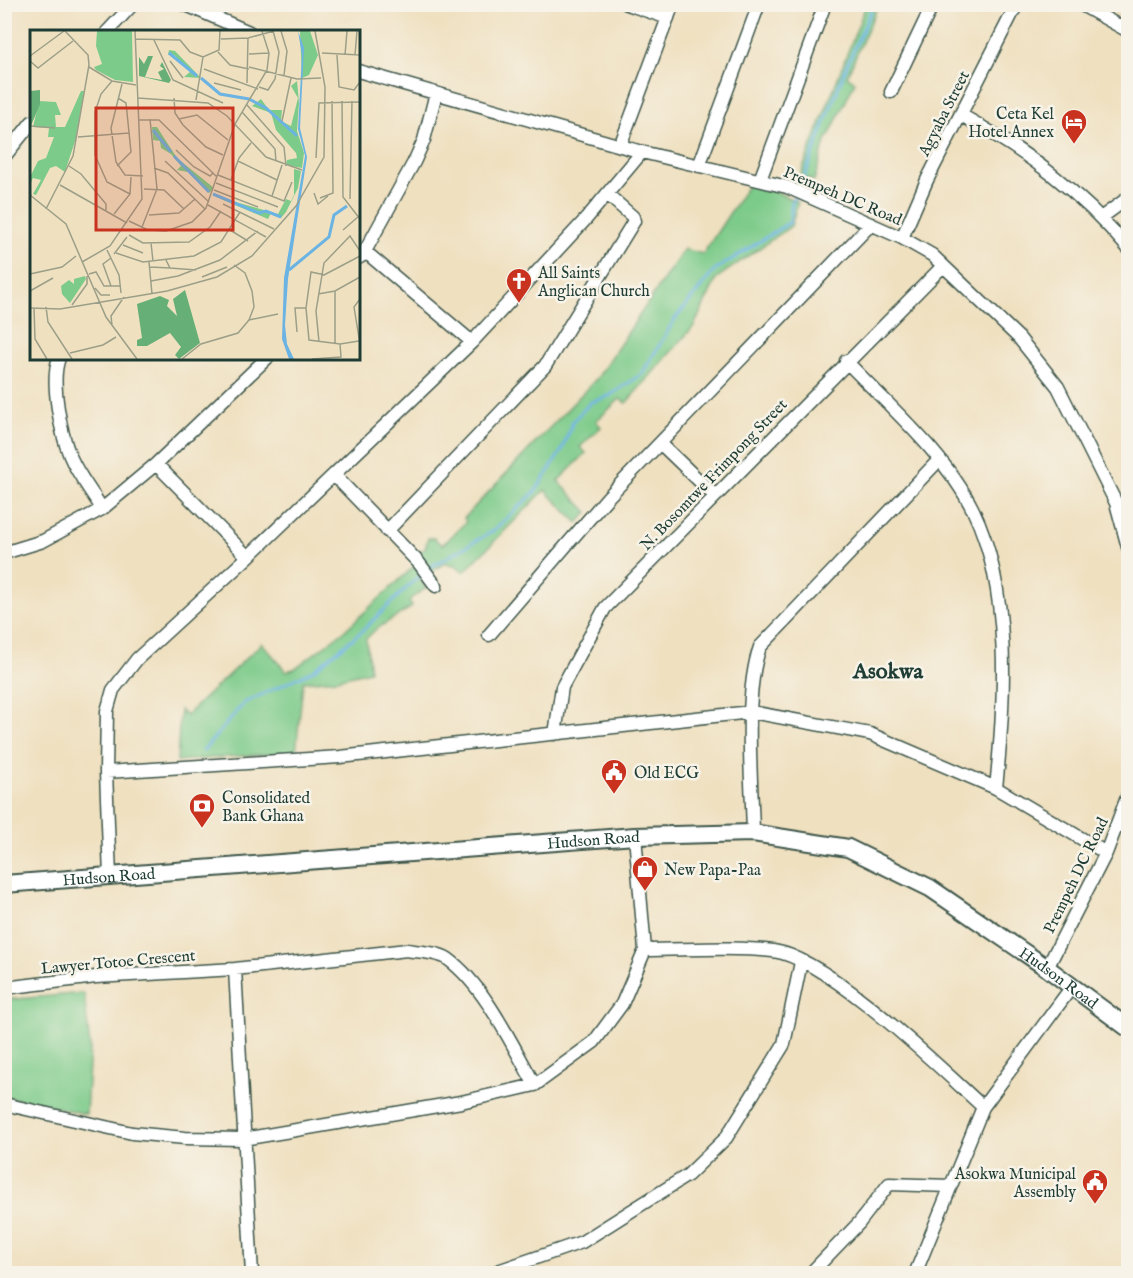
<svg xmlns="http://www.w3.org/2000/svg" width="1133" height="1278" font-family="'IM FELL English',serif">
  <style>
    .grass { fill: #7dcb8a; stroke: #4e845f; stroke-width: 1.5 }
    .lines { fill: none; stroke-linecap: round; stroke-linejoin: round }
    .stream { stroke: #6bb3e3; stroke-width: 3 }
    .street-casing { stroke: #3e5549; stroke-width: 15 }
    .secondary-casing { stroke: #3e5549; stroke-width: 20 }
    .street { stroke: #fff; stroke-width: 12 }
    .secondary { stroke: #fff; stroke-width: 16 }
    .labels { text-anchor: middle; stroke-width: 5; stroke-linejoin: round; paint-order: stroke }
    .street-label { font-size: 16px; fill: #1f3d34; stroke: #f7f3e8 }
    .poi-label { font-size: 16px; fill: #1f3d34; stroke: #f7f3e8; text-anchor: start }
    .district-label { font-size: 22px; font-weight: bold; fill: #1f3d34; stroke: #f7f3e8 }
    .inset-river { fill: none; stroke: #6bb3e3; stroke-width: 3 }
    .inset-road { fill: none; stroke: #9c9f88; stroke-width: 1.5 }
    .view { fill: #c8321e; fill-opacity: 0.15; stroke: #c8321e; stroke-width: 3 }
    .inset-edge { fill: none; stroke: #1f3d34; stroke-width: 3 }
  </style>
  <rect width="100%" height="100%" fill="#f7f3e8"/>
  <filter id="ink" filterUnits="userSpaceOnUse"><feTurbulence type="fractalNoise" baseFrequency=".0167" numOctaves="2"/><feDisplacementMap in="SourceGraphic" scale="12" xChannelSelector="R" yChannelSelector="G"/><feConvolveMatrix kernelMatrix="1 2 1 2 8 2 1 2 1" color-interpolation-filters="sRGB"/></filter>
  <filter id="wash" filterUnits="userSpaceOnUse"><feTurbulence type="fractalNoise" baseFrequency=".008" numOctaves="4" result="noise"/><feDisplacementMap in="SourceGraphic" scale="24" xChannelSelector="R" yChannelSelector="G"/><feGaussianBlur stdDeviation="1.35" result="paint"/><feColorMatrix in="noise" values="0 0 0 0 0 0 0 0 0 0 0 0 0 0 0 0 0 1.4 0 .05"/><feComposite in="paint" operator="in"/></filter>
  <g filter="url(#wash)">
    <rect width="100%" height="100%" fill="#efe0c0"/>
    <path class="grass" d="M866 5H878L847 76 855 82 824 146 814 181 800 176Z
      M748 185 776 192 798 202 791 226 717 278 694 326 626 403 620 399 596 421 601 427 580 447 586 453 558 481 588 512 578 523 545 490 464 572 454 564 451 566 446 562 420 579 426 588 409 600 412 607 376 629 366 639 370 671 337 679 303 682 296 752 177 761 180 710 186 715 262 643 286 671 294 669 344 631 421 560 416 553 425 549 428 538H434L442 545 466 522 464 518 598 377 684 249 703 254Z
      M84 993 90 1047 86 1114 5 1097V1000Z"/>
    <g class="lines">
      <path class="stream" d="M800 188 846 67 874 4
        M427 569 493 531 535 492 562 450 573 421 591 402 609 396 642 374 675 319 715 270 790 222 792 202 797 193
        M203 751 244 703 312 671 361 632 422 573"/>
    </g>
  </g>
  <g filter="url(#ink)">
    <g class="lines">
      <g class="street-casing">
        <path id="street" d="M184 4 249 32
          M627 4 668 18
          M1080 4 1128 31
          M107 32 133 4
          M358 71 642 152 787 187 902 238 932 255 1019 338 1058 387 1116 503 1128 547
          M891 92 933 4
          M961 115C1026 151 1080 191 1128 248
          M620 146 673 4
          M4 157 32 122
          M699 166 759 4
          M760 180 825 4
          M1102 217 1128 198
          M902 238 927 180 1017 4
          M363 255 368 254 472 342
          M358 258 363 255 414 162 424 140 436 93
          M59 358C50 381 61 434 70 456 78 475 92 492 102 509
          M846 361C888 405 946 455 973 510 1012 590 1005 702 996 788
          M660 443 715 496
          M156 464 248 557
          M334 475 419 563 436 586
          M387 531 545 366 634 221 633 217 607 194
          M4 553 43 541 102 509 156 464 267 358
          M489 635 608 497 871 224
          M555 734 562 687 605 608 943 266
          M106 772 340 757 751 712 870 734 996 788 1106 853
          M753 833C752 781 743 695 760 647L939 460
          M110 877 106 772 107 711 113 690 137 659 248 557 472 342 586 219 642 152
          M645 950C685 950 734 946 773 951 827 957 940 1068 983 1107
          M1047 968 1106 853 1128 795
          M235 969 252 1274
          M4 988 96 977 235 969 407 950C418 952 438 952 448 959 485 986 512 1045 535 1085
          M4 1104 132 1133 185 1138 243 1139 461 1102 535 1085 594 1042 622 1004 645 950 635 836
          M489 1274 582 1242 688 1175 726 1138 784 1044 801 962
          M810 1274 859 1223 889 1184 950 1186
          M915 1274 983 1107 1071 988"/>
      </g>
      <g class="secondary-casing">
        <g id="secondary">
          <path id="s1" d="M4 884 635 836 753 833 848 848 930 888 1047 968 1128 1028"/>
        </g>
      </g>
      <use href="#street" class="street"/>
      <use href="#secondary" class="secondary"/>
    </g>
  </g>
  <defs>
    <g id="hotel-pin" transform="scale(1.35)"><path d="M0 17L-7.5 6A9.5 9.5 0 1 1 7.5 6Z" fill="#c8321e" stroke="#f7f3e8"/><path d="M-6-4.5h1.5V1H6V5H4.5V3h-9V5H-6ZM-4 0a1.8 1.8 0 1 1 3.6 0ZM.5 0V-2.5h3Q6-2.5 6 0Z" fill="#fff"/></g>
    <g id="church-pin" transform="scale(1.35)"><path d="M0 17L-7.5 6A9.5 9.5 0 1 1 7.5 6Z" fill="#c8321e" stroke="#f7f3e8"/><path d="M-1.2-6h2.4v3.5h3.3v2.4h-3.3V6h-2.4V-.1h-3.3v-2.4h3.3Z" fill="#fff"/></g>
    <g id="civic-pin" transform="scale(1.35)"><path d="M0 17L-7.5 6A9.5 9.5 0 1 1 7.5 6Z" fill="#c8321e" stroke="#f7f3e8"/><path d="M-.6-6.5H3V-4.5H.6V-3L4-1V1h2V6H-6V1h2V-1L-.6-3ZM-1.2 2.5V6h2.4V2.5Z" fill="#fff"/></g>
    <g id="bank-pin" transform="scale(1.35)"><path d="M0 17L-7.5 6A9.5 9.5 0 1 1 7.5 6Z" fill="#c8321e" stroke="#f7f3e8"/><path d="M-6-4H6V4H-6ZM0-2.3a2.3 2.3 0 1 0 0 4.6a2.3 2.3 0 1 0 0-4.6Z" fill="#fff"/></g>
    <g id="shop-pin" transform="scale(1.35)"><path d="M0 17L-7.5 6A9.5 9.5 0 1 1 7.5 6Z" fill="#c8321e" stroke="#f7f3e8"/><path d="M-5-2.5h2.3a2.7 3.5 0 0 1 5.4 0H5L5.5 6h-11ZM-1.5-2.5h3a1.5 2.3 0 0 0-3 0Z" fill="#fff"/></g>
  </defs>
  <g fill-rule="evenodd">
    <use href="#hotel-pin" x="1074" y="122"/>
    <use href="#church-pin" x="519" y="281"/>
    <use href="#civic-pin" x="614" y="772"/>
    <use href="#bank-pin" x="202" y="806"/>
    <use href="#shop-pin" x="645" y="869"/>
    <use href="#civic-pin" x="1095" y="1182"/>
  </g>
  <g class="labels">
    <g class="street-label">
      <text transform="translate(943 113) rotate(-63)" y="6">Agyaba Street</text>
      <text transform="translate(843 195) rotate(23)" y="6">Prempeh DC Road</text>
      <text transform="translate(713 474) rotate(-46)" y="6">N. Bosomtwe Frimpong Street</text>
      <text dy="6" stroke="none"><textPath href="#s1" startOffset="591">Hudson Road</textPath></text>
      <text transform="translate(1075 875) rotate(-64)" y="6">Prempeh DC Road</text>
      <text dy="6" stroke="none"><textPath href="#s1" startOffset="105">Hudson Road</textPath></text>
      <text transform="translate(118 961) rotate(-5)" y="6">Lawyer Totoe Crescent</text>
      <text dy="6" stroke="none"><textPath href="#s1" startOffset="1095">Hudson Road</textPath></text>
    </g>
    <g class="poi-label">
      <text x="1054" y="119" text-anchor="end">Ceta Kel<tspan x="1054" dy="18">Hotel Annex</tspan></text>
      <text x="538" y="278">All Saints<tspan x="538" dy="18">Anglican Church</tspan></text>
      <text x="634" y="778">Old ECG</text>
      <text x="222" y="803">Consolidated<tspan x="222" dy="18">Bank Ghana</tspan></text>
      <text x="664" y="875">New Papa-Paa</text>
      <text x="1076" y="1179" text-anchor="end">Asokwa Municipal<tspan x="1076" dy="18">Assembly</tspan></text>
    </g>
    <g class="district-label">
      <text x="888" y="678">Asokwa</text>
    </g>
  </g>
  <g transform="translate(30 30)">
    <rect width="330" height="330" fill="#efe0c0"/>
    <path d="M67 1H102L103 52 85 50 66 40 64 37 72 34 66 16ZM270 1H280L288 25 279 45 272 48ZM139 20 145 21 171 48 154 47 161 41 144 25H138ZM267 51 269 73 267 101 274 123 272 138 256 135 257 130 267 128 266 123 246 100 241 83 222 76 231 69 239 80H252L251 91 261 96 268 68 261 56ZM51 61H54L46 108 35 142 26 136 20 138 6 165 3 164 11 150 3 148 1 152 0 147 8 131 16 128 24 107H18L19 98 3 97 9 71 26 72 31 85H25L26 97H35ZM122 97H127L147 128 184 158 179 163 158 142 147 140 151 136 141 124 131 118 130 111 123 110ZM264 139 271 141 268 158 256 182 251 188 241 183 238 189 184 166 248 184 256 169 261 171 264 165ZM55 246 56 249 40 273 32 264 31 256 39 250 44 254V249Z" fill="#7dcb8a"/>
    <path d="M118 26H123L115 47 132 50 128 42 134 39 130 36 132 32 141 50 139 53 109 46V27L114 34ZM10 60V74L0 98V61ZM155 260 170 313 149 329 145 325 151 317 140 303 117 316H107V310L112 308 107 274 130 266 139 270 137 276 147 286 143 269Z" fill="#66af76"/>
    <path d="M268 1 274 18 270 98 277 127 258 249 255 295 257 314 264 329H259L252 309 254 248 275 126 268 99 272 25Z" fill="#6bb3e3"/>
    <path class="inset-river" d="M139 23 167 46M171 48 190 64 219 69 236 78 267 106M123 100 141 122M144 126 179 162M183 164 229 183 236 181 251 187M259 240 299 207 304 185 317 176"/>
    <path class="inset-road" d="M251 1 257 21 254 45M105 9 150 10 160 22 173 27 189 20 190 1M191 9 218 8 244 1M124 10 143 50 193 73M188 22 200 35 219 39M292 23 330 25M219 24 239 23M307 25 309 57 324 60 330 52M315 25 317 1M325 25 327 1M0 26 34 1M0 31 8 38 43 11M140 31 153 48M59 37 82 51 106 55M219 37 267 49 291 48M174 39 228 59M82 51 71 64 65 82V125L77 152 100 164M184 53 211 60M217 53 218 8M92 54 81 98 86 132 95 145 113 146M229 57 238 60 245 49 249 22 243 1M108 68 178 73 197 86 236 127 272 140M144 68 145 83 153 95 176 117 193 125M166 70 173 27M312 71 313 167 330 189M217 75 254 117 256 136M212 82 245 119 246 132M149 89 167 85 198 110M109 90H129L187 147M252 91 261 48M0 96 25 98M48 107 99 103M146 120 164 137 180 146 183 143M286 128 289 73 330 72M135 131 179 172M208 131 247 150M39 136 51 144 76 174V180M87 136 101 122 96 73 88 68M124 138 138 143 175 179M188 145 254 171 262 152M201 150 209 128 221 113M186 153 248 177M30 155 97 193M114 159 134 160 154 179M184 160 228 177M284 163 288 174 298 166M0 165 36 194 76 287 107 329M242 166 252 135M290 168 303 163 302 71M320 169 322 71M193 174 244 199M178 175 236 207M16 179 43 126 59 35 58 25 35 1M84 184 100 164 101 147M119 185 149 183 165 169M99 191 118 200 136 201 162 192 176 178 205 94 237 40 239 23 232 1M112 197 127 159 120 89M200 200 218 211M313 200 329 186M99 205 113 213 159 212 180 197 191 181M121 213 123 231M93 215 113 223M77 220 89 245 91 263M86 223 113 232 164 226 191 212 210 182M84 224 97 207M81 228 73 234 81 256M136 230 140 238 166 240M52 232 80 216 112 169 105 1M119 232 122 264M204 235 215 243 222 261 224 277 219 290M120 237 140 238M0 244 32 237 46 226M59 244 66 242 74 256H91M294 245 330 226M295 245 281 242 276 278 279 310 310 314 329 311M172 247 197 237M121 251 148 246 190 230 228 201M65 258 71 265H80M0 261 23 248M288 264 305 261 330 247M330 269 324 277 330 314M42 275 57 254V246M16 277 18 292 42 329M0 278 30 279 137 261 187 247 222 226 266 176 294 127 295 57 285 1M4 278 5 309 17 329M82 295 81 286 94 267M267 302 265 278H276M289 312 286 281 294 233 320 206 330 221M305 313V261M40 323 73 315 86 307M152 329 171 314 208 303 219 290 248 284M282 329 311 327 310 314"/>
    <path class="view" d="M66 78H203V200H66Z"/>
    <rect width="330" height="330" class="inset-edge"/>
  </g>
  <rect width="1133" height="1278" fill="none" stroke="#f7f3e8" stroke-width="24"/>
</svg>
